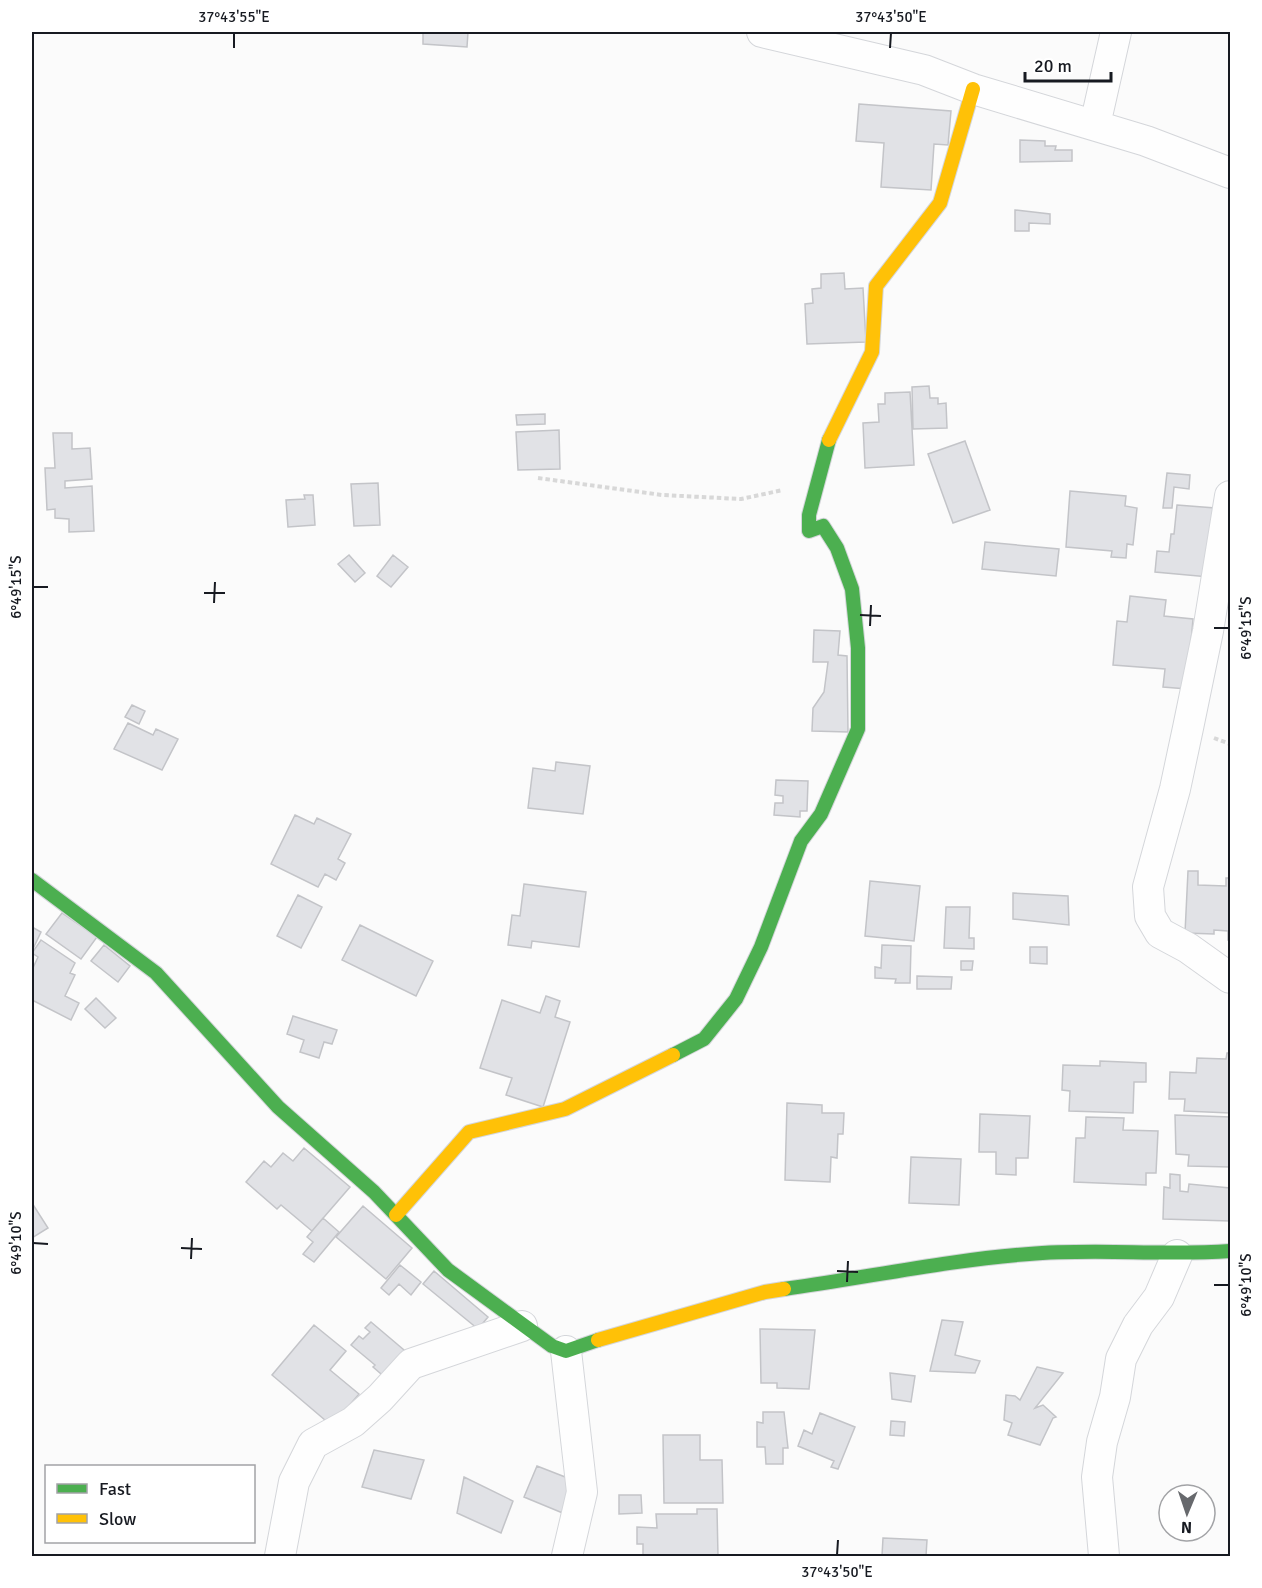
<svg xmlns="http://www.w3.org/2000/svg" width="1262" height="1588" font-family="Signika,sans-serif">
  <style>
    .building { fill: #e1e2e6; stroke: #c3c4c8; stroke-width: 1.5 }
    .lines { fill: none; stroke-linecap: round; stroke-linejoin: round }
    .street-casing { stroke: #d4d6da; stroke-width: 32 }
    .fast-casing { stroke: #d4d6da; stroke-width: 16 }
    .slow-casing { stroke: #d4d6da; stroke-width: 16 }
    .path { stroke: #d8d8d8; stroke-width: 4; stroke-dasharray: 4.5 3; stroke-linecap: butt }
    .street { stroke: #fefefe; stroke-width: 30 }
    .fast { stroke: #4caf50; stroke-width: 14 }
    .slow { stroke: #ffc107; stroke-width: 14 }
    .ticks { fill: none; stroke: #171a21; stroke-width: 2 }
    .neatline { fill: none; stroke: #171a21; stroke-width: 2 }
    .ticks-label { font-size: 15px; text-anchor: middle; fill: #171a21 }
  </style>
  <rect width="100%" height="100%" fill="#fbfbfb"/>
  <path class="building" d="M423 32H468L467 47 423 44Z
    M859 104 951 111 948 145 934 144 931 190 881 187 884 143 856 141Z
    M1020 140 1045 141V146H1056L1055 150H1072V161L1020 162Z
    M1015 210 1050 214V224L1029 223V231H1015Z
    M844 273 845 289 863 288 866 342 807 344 805 304 813 303 812 289 821 288V274Z
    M929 386 930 398H938V404L946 403 947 428 913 429 912 387Z
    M910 392 914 465 865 468 863 423 879 422 878 404H885V393Z
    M545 414V424L517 425 516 415Z
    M559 430 560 469 518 470 516 432Z
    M53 433H72V449L90 448 92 479 65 481V488L92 486 94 531 69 532V519L55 518V509L47 510 45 468H55Z
    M965 441 990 510 953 523 928 454Z
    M1167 473 1190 475 1189 489 1174 487 1172 508H1163Z
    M378 483 380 525 354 526 351 484Z
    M1070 491 1126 496 1125 506 1137 508 1133 545 1127 544 1126 558 1111 557 1112 551 1066 547Z
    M304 495H313L315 525 288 527 286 500 305 499Z
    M1177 505 1215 508 1209 577 1155 572 1157 551 1169 552 1171 534H1174Z
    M985 542 1059 549 1056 576 982 569Z
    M349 555 365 573 355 582 338 564Z
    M393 555 408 567 391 587 377 576Z
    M1130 596 1166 600 1164 616 1193 619 1187 689 1163 687 1165 669 1113 665 1117 621 1127 622Z
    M814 630 840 631 838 655 847 656 848 732 812 731 813 708 824 692 828 662H813Z
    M132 705 145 711 139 724 125 717Z
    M128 723 153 735 156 729 178 739 162 770 114 749Z
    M556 762 590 766 583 814 528 808 533 768 555 771Z
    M776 780 808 781 807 811H800V817L774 815 775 803H783V796L775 795Z
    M295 815 314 824 317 818 351 834 338 859 345 863 336 880 325 874 318 887 271 864Z
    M1188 871H1198V885L1226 886V878H1230V940H1228V931L1214 930V934L1185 933Z
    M870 881 920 886 914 941 865 936Z
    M524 884 586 892 579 947 532 941 531 948 508 945 512 915 520 916Z
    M1013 893 1068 896 1069 925 1013 919Z
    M298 895 322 907 301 948 277 936Z
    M946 907H970L969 938H974V949L944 948Z
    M62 913 97 937 81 959 46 934Z
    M360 925 433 961 416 996 342 960Z
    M32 927 41 932 32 951Z
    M41 940 75 963 70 973 75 975 65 996 79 1003 71 1020 32 1000V970L38 957 32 953Z
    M104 945 130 966 118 982 91 961Z
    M882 945 911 946 910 983H895L896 979 875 978V967L881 968Z
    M1030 947H1047V964L1030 963Z
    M961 961H973L972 970H961Z
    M917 976 952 977 951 989H917Z
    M546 996 560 1001 555 1017 570 1022 543 1107 506 1095 512 1078 480 1068 502 1000 540 1013Z
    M96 998 116 1018 105 1028 85 1009Z
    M293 1016 337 1030 332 1044 324 1042 319 1058 300 1052 304 1040 287 1034Z
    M1227 1053H1230V1113L1184 1111 1185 1099H1169L1170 1072 1196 1073 1197 1058 1226 1059Z
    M1100 1061 1146 1063V1082H1134L1133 1113 1069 1111 1070 1091 1062 1090 1063 1065 1100 1066Z
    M787 1103 822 1105V1113H844L843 1134H838L837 1158 831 1157 830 1182 785 1180Z
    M980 1114 1030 1116 1028 1158H1016V1175L996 1174V1152H979Z
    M1175 1115 1230 1117V1167L1188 1166 1189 1155 1176 1154Z
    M1086 1117 1124 1118 1123 1130 1158 1131 1156 1173H1146V1185L1074 1182 1076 1138H1085Z
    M304 1148 350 1187 312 1231 281 1205 277 1209 246 1182 264 1161 271 1167 283 1153 293 1161Z
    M911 1157 961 1159 959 1205 909 1203Z
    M1170 1174 1180 1175V1191L1188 1192 1189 1184 1230 1188V1221L1163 1219 1164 1187 1170 1188Z
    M32 1203 48 1228 32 1238Z
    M363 1206 412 1248 386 1279 336 1237Z
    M323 1218 339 1232 314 1262 303 1254 313 1242 307 1237Z
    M400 1265 421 1282 411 1295 399 1284 389 1295 381 1288Z
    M434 1271 488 1317 478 1329 423 1284Z
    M942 1320 963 1322 955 1355 980 1361 975 1373 930 1371Z
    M371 1322 410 1355 388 1380 373 1367 375 1365 351 1345 359 1336 363 1339 370 1332 365 1328Z
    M314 1325 346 1351 330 1370 359 1394 332 1426 272 1375Z
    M760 1329 815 1330 809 1389 777 1388V1383H761Z
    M1037 1367 1063 1373 1035 1408 1043 1405 1056 1417 1053 1418 1040 1445 1008 1435 1012 1423 1004 1420 1006 1395 1015 1396 1020 1400Z
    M890 1373 915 1376 911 1402 892 1399Z
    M763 1412H784L788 1448H783V1464H766L765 1447H757V1422L763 1423Z
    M820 1413 855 1427 838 1469 831 1467 834 1461 798 1446 804 1430 812 1434Z
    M891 1421 905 1422 904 1436 890 1435Z
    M663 1435H700V1460H722L723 1503H664Z
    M374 1450 424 1460 411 1499 362 1487Z
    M537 1466 578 1482 565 1514 524 1497Z
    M464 1477 513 1501 501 1533 457 1513Z
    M619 1495H641L642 1513 619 1514Z
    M697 1509H717L718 1556H643V1544H637V1527L657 1528 656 1514H697Z
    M883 1538 927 1540 926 1556H882Z"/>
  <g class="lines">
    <g class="street-casing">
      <path id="street" d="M762 32 924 70 973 89 1146 141 1230 173
        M1095 125 1116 32
        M1230 496 1208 631 1188 728 1175 789 1148 887 1150 916 1160 933 1188 948 1230 978
        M566 1351 582 1492 567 1556
        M280 1556 294 1482 313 1444 353 1422 380 1398 411 1364 522 1326
        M1104 1556 1097 1477 1102 1442 1115 1397 1121 1359 1138 1325 1159 1297 1177 1255"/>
    </g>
    <g class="fast-casing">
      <path id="fast" d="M32 880 156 973 278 1107 374 1192 448 1270 552 1346 566 1351 598 1340
        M673 1055 704 1039 736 999 761 947 801 841 821 814 858 729V648L852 589 837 548 823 526 809 531V515L829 440
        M784 1289C864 1278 949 1260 1029 1254 1096 1248 1163 1256 1230 1251"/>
    </g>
    <g class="slow-casing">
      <path id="slow" d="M829 440 872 352 876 286 940 203 973 89
        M396 1215 469 1132 565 1109 673 1055
        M598 1340 765 1292 784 1289"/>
    </g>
    <path class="path" d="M538 478 662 495 741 499 783 490
      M1214 738 1230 744"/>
    <use href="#street" class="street"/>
    <use href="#fast" class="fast"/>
    <use href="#slow" class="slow"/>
  </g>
  <path class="ticks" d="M234 48V33M890 48 891 33M33 587H48M204 593H225M214 603 215 582M860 615 881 616M870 626 871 605M1214 628H1229M33 1243 48 1244M181 1248 202 1249M191 1259 192 1238M837 1271 858 1272M847 1282 848 1261M1214 1285H1229M837 1555 838 1540"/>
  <rect width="1262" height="1588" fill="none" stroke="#ffffff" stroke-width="66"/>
  <rect x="45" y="1465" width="210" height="78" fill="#ffffff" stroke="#a2a3a6" stroke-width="1.5"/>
  <rect x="57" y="1484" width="30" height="9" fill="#4caf50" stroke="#a2a3a6" stroke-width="1.5"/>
  <text x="99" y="1495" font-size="18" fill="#171a21">Fast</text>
  <rect x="57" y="1514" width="30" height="9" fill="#ffc107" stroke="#a2a3a6" stroke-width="1.5"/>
  <text x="99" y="1525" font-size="18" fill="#171a21">Slow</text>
  <g transform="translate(1187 1513) rotate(182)"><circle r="28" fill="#ffffff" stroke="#a2a3a6" stroke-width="1.5"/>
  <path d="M0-4.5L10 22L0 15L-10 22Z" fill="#67696d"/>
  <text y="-9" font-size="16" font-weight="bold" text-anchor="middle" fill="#171a21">N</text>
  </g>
  <path d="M1025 72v9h86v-9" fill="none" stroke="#171a21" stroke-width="3"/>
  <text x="1034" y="72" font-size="18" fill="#171a21" stroke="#ffffff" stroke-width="4.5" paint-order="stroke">20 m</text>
  <rect x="33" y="33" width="1196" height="1522" class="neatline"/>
  <g class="ticks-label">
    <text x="234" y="22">37°43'55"E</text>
    <text x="891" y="22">37°43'50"E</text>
    <text transform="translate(16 587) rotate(-90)" y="5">6°49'15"S</text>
    <text transform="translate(1246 628) rotate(-90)" y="5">6°49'15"S</text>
    <text transform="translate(16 1243) rotate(-90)" y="5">6°49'10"S</text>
    <text transform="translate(1246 1285) rotate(-90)" y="5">6°49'10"S</text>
    <text x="837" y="1577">37°43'50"E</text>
  </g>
</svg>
